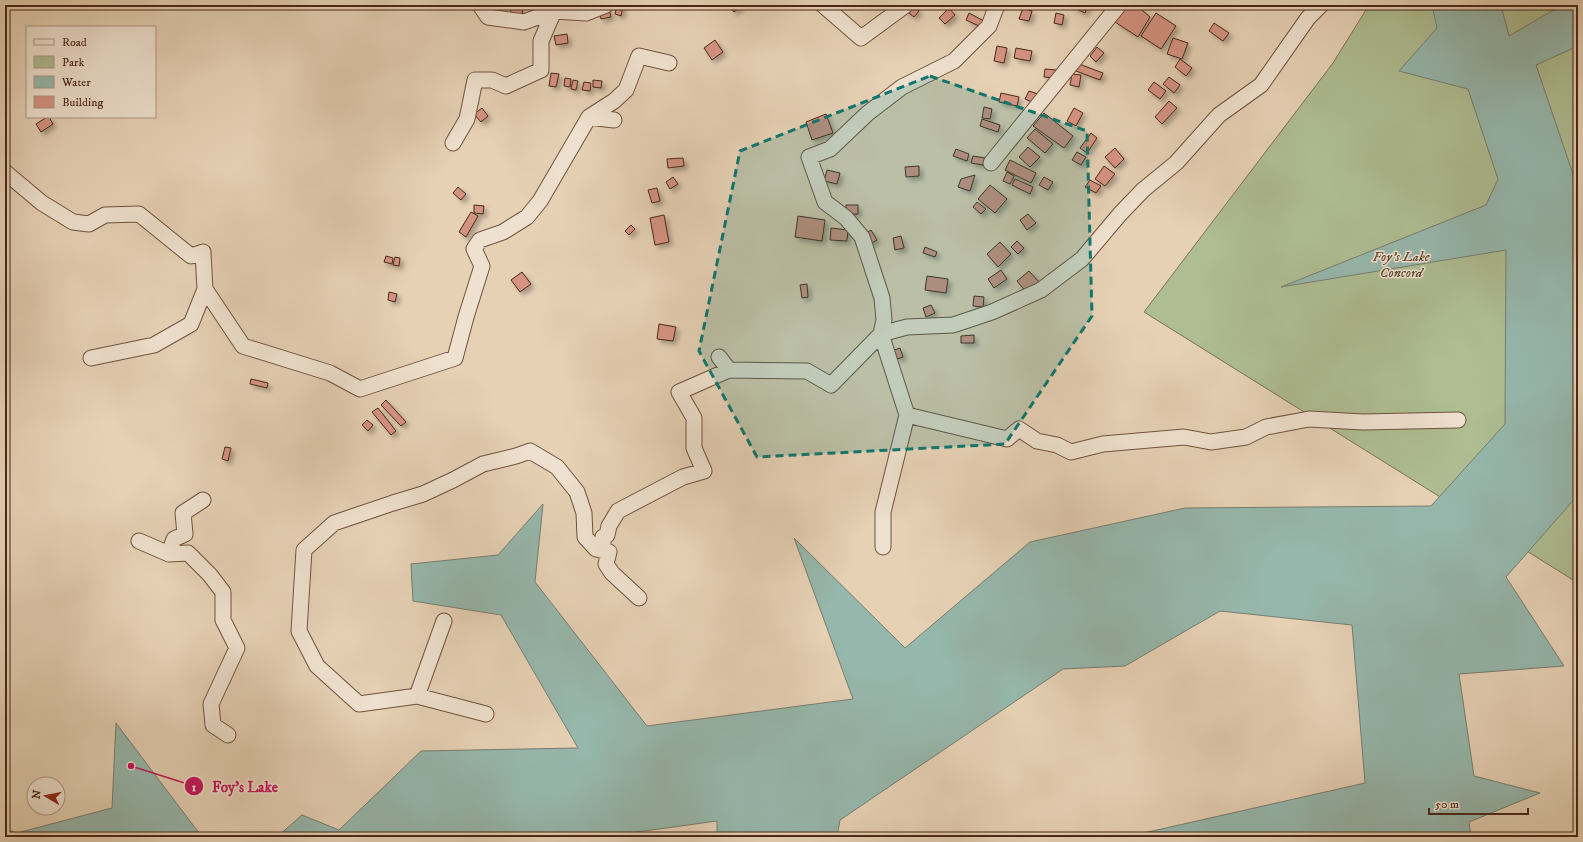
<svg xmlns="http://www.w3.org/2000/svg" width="1583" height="842" font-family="'IM FELL DW Pica',serif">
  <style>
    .green { fill: #aebd92; stroke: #7c7254 }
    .water { fill: #96b7ac; stroke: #777d70 }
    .building { fill: #d59382; stroke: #492717; filter: url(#shadow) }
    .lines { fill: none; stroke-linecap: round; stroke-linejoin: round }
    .minor-casing { stroke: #70523e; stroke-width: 17 }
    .minor { stroke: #efe1cf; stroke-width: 15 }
    .marked { fill: #0f766e; fill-opacity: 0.2; stroke: #0f766e; stroke-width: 3; stroke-dasharray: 8 5; stroke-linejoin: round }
    .labels { text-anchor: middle; stroke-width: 3; stroke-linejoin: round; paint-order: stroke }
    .park-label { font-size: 14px; font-style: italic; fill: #5d4530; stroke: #efe1cf }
    .leader { fill: none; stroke: #c2185b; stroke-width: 1.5 }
    .callout-dot { fill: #c2185b; stroke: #efe1cf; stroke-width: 1.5 }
    .mark-label { font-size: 12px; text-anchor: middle; font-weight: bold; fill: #fff }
    .callout-label { font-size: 15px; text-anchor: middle; font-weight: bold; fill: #c2185b; stroke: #efe1cf; stroke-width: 3; stroke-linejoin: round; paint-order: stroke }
  </style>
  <defs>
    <filter id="shadow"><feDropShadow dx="3.5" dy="3.5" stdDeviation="2" flood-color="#0004"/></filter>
  </defs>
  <rect width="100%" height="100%" fill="#e6d1b5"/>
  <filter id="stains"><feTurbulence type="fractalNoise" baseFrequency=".005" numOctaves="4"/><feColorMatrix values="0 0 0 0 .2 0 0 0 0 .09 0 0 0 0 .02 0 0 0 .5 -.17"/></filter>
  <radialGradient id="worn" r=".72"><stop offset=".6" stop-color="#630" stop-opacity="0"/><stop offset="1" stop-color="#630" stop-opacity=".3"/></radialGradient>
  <path class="green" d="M1369 5H1578V583L1144 312 1333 63Z"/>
  <path class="water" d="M1432 5H1501L1509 36 1562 5H1578V46L1536 65 1574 177H1578V495L1506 577 1564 666 1459 674 1474 776 1540 793 1469 822 1471 837H1126L1365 783 1352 625 1220 611 1125 666 1063 669 840 820 837 837H717V821L601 837H277L302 815 339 830 421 751 578 748 501 615 413 601 411 564 498 555 543 504 535 582 647 726 853 699 794 538 905 648 1030 542 1185 508 1431 506 1505 424 1506 250 1281 287 1486 205 1498 179 1468 89 1399 71 1437 28Z
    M116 723 202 837H5V829L17 833 112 808Z"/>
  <path class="building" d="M509 5H520L523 13 512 16Z
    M617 5 623 6 621 16 615 14Z
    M729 5H743L734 12Z
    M912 5 919 11 914 17 901 7Z
    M1073 5H1088L1085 13 1073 7Z
    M1129 5H1136L1150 17 1138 37 1115 22Z
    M949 8 955 15 945 24 939 18Z
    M1023 8 1032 11 1029 21 1019 19Z
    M609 9 611 17 601 19 599 10Z
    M969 13 984 21 981 27 966 20Z
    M1056 13 1064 15 1062 25 1054 23Z
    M1156 13 1176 26 1161 49 1141 36Z
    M1214 23 1229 33 1223 41 1209 31Z
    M567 34 568 43 556 45 554 36Z
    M1173 38 1188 43 1182 59 1167 54Z
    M715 40 723 52 712 60 704 48Z
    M997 46 1007 48 1004 63 994 61Z
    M1097 47 1104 53 1096 62 1090 56Z
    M1016 48 1032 51 1030 61 1014 58Z
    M1180 59 1192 68 1186 76 1175 67Z
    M1079 64 1103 73 1100 80 1076 71Z
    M1045 69 1056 70V78L1044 77Z
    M551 73 559 74 556 87 549 86Z
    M1072 74 1081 75 1079 87 1070 85Z
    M1169 77 1180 85 1174 93 1163 84Z
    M565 78 571 79 570 87 564 86Z
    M573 80 578 81 576 90 571 89Z
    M593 80 602 81 601 88 593 87Z
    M584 82 591 83 590 91 582 90Z
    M1154 82 1166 91 1160 99 1148 90Z
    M1029 91 1038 94 1034 103 1025 99Z
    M1001 93 1019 97 1017 106 999 102Z
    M1169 101 1177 108 1162 124 1155 117Z
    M984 107 992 109 990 119 982 118Z
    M482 108 488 116 481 122 474 114Z
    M1074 108 1083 113 1076 126 1067 121Z
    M1044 113 1073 136 1064 148 1033 126Z
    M826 114 833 133 812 140 806 122Z
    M47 117H49L53 124 41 132 36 124Z
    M982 119 1000 125 998 132 980 126Z
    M1035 129 1053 144 1045 153 1027 138Z
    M1091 133 1097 138 1087 153 1080 148Z
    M1028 147 1040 157 1030 167 1019 157Z
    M1115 148 1124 159 1115 168 1105 157Z
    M956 149 969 154 967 161 953 156Z
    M1077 152 1086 157 1081 165 1072 160Z
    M973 156 985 158 983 165 971 163Z
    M683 158 684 166 668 168 667 159Z
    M1010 160 1036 173 1031 183 1005 170Z
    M919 166V176L906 177 905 167Z
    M1104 166 1115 174 1105 186 1095 179Z
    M827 170 840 173 837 184 824 181Z
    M1007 172 1014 176 1010 184 1003 181Z
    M975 175 970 191 958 187 961 179Z
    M673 177 678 184 670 189 666 182Z
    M1044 177 1053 182 1048 190 1039 185Z
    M1015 179 1033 187 1030 194 1012 185Z
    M1090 180 1101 186 1096 193 1085 187Z
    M990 185 1007 199 995 213 978 199Z
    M458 187 466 194 461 200 453 193Z
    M657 188 660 201 652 203 648 190Z
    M977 202 986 209 981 214 973 207Z
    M474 205 484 206 483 214 474 213Z
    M846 205H858V214H846Z
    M471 212 478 216 466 237 459 232Z
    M1028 214 1036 223 1027 230 1020 220Z
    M664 215 669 242 655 245 650 218Z
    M798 216 825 220 822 241 795 237Z
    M631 225 635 229 629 235 625 231Z
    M831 228 848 230 847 241 830 240Z
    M871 230 877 240 869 245 863 235Z
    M901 236 904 248 895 250 893 238Z
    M1017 241 1024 248 1018 254 1011 247Z
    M1000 242 1011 254 998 267 987 254Z
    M925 247 937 252 935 257 923 253Z
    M386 256 393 258 392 264 384 262Z
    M395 257 400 258 399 266 393 265Z
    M1001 270 1007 279 994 288 988 279Z
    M1029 271 1039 282 1027 293 1017 281Z
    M522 272 531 284 520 292 511 280Z
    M927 276 948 279 946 293 925 290Z
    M807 284 808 297 802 298 800 285Z
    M389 292 397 294 395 302 388 300Z
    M974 296 984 297 983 307 973 306Z
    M931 305 935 313 926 317 923 308Z
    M659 324 676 327 673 341 657 339Z
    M974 335V343H961V336Z
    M900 348 903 357 897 359 894 350Z
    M251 379 268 383 267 388 250 384Z
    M386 400 406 422 401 426 381 405Z
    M378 408 396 431 391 435 372 412Z
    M367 420 373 425 368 431 362 425Z
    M225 447 231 448 228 461 222 459Z"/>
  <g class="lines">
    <g class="minor-casing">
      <path id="minor" d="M480 5 488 17 524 22 554 11
        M823 5 861 38 906 5
        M997 5 989 26 954 61 902 87 868 113 830 149 809 157 825 202 846 218 862 237 882 298 884 320 881 334 907 327 953 325 992 312 1041 290 1082 259 1120 214 1143 190 1176 163 1219 115 1261 85 1308 18 1321 5
        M589 117 614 101 626 90 639 56 669 63
        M453 143 467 119 475 80H492L506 86 541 70V41L554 11 586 13 606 5
        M991 163 1119 5
        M5 172 42 203 73 222 89 224 105 215 139 214 191 256 203 252 205 289 191 324 154 345 91 358
        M205 289 243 346 330 373 360 389 455 358 466 317 482 266 474 249 480 240 503 232 527 217 540 201 589 117 614 120
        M719 357 729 370
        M139 541 169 554 174 539 185 534 183 513 203 500
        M883 547V512L907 415
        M169 554 188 553 210 575 223 592V620L237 648 211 704 213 725 228 735
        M639 598 612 573 606 564 609 552 603 549V537L607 535 609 526 618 511 683 477 704 471 694 448V418L679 392 729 370 807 371 831 385 881 334 907 415 1007 439 1019 429 1037 441 1057 445 1071 452 1103 444 1184 437 1211 442 1246 437 1266 427 1309 419 1363 422 1458 420
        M444 621 417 696 359 704 317 666 299 631 304 550 334 523 393 503 423 494 453 480 483 464 516 456 530 451 557 467 577 492 584 513 585 537 596 549 609 552
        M417 696 486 714"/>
    </g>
    <use href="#minor" class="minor"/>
  </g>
  <path class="marked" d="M930 76 1087 131 1092 316 1005 444 757 457 699 351 740 151Z"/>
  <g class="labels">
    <g class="park-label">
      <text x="1401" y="261">Foy’s Lake<tspan x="1401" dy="16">Concord</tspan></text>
    </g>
  </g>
  <path class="leader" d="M131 766L194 786"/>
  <g class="callout-dot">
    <circle cx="131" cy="766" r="4"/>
    <circle cx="194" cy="786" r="10"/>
  </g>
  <g class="mark-label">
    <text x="194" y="791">1</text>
  </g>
  <g class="callout-label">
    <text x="245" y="792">Foy's Lake</text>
  </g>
  <rect width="1583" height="842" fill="none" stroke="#e6d1b5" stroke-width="20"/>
  <rect x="6" y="6" width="1571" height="830" fill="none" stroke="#492717" stroke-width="2"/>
  <rect x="10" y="10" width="1563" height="822" fill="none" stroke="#492717"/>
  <rect x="26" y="26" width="130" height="92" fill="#efe1cf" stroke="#ad9785"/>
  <rect x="34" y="39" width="20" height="6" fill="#efe1cf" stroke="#ad9785"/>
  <text x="62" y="46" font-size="12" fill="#492717">Road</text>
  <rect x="34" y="56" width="20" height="12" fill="#aebd92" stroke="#ad9785"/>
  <text x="62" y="66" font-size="12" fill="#492717">Park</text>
  <rect x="34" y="76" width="20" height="12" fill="#96b7ac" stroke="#ad9785"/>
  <text x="62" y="86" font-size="12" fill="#492717">Water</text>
  <rect x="34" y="96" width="20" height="12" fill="#d59382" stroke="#ad9785"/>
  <text x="62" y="106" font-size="12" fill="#492717">Building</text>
  <g transform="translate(46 796) rotate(280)"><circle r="19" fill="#efe1cf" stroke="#ad9785"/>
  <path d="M0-3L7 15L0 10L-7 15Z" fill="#8f2418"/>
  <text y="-6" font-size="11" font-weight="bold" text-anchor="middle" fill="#492717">N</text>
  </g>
  <path d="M1429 808v6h99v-6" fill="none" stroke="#492717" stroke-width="2"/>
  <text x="1435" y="808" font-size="12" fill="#492717" stroke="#efe1cf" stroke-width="3" paint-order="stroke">50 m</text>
  <rect width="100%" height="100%" filter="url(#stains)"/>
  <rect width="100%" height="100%" fill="url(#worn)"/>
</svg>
